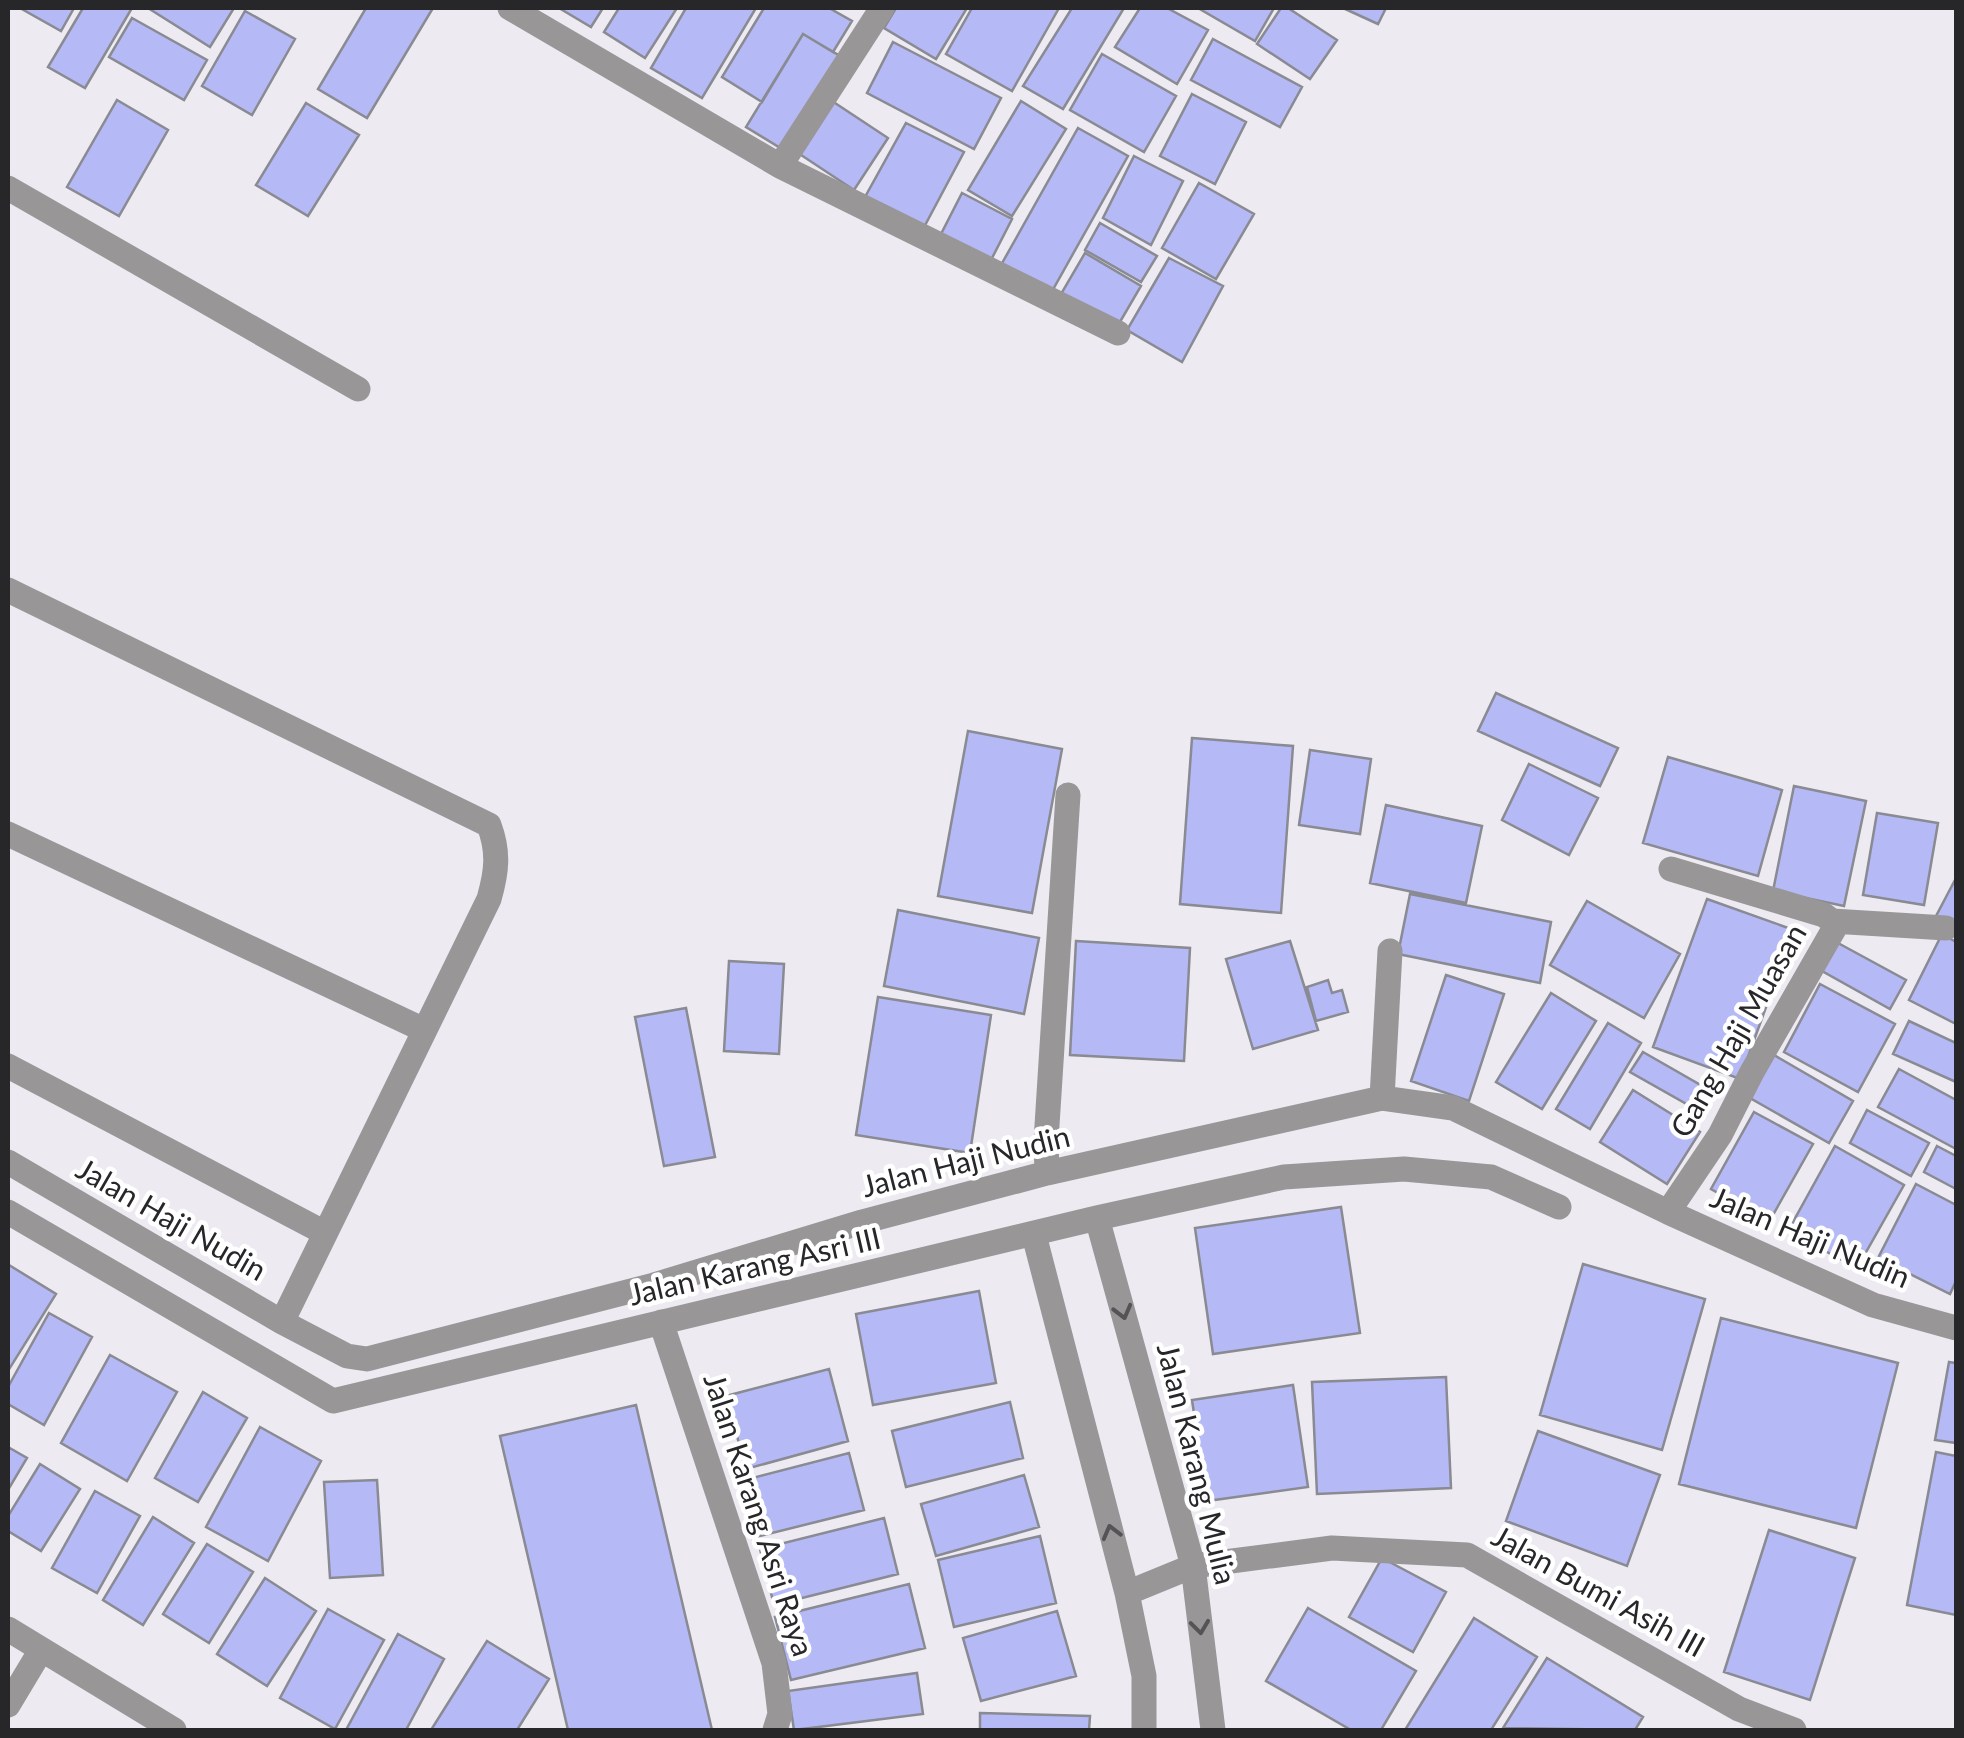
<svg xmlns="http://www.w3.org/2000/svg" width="1964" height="1738" viewBox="0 0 1964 1738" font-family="Lato,sans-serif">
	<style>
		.building { fill: #b5baf7; stroke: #898a92; stroke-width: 2.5 }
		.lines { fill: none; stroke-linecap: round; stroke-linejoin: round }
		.minor { stroke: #999698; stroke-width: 25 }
		.oneway { stroke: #555355 }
		.labels { text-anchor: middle; stroke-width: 9; stroke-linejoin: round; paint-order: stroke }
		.street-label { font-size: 30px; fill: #272629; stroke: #fff }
	</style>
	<rect width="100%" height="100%" fill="#edeaf2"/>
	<path class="building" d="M20,8H74L61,31Z
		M83,8H132L85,88L48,67Z
		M148,8H234L210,47Z
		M366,8H433L367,118L318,89Z
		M559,8H603L591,27Z
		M619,8H677L645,58L604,32Z
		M686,8H756L702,98L651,68Z
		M764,8H829L852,21L833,52L803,34L762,102L722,77Z
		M896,8H967L936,59L884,28Z
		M972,8H1059L1012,91L946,54Z
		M1072,8H1124L1063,109L1023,86Z
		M1140,8H1167L1208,30L1177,84L1115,47Z
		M1198,8H1274L1255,41Z
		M1281,8H1288L1337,40L1310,79L1257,44Z
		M1343,8H1386L1378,24Z
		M245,11L295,39L252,115L202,86Z
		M132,18L207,60L184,100L109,57Z
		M803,34L840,56L782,149L746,127Z
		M1213,39L1302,87L1280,127L1191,80Z
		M893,42L1001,98L974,149L867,93Z
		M1102,54L1176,96L1144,152L1070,110Z
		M1192,94L1246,122L1215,184L1160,156Z
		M117,100L168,130L119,216L67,187Z
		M832,101L888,138L854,190L798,153Z
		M1021,101L1066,129L1012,216L968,190Z
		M306,103L359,135L308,216L256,185Z
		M906,123L964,152L923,229L865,197Z
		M1078,128L1128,156L1051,293L1001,265Z
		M1134,156L1183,181L1151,245L1103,218Z
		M1199,183L1254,214L1216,279L1162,248Z
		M962,193L1012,219L990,262L940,236Z
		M1100,223L1157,256L1141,282L1085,250Z
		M1085,253L1141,286L1117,327L1061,294Z
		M1169,258L1223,286L1182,362L1127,330Z
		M1496,693L1618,748L1600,786L1478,731Z
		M968,731L1062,749L1032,913L938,896Z
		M1192,738L1293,746L1281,913L1180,904Z
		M1310,750L1371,759L1360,834L1299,825Z
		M1668,757L1782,790L1758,876L1643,843Z
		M1529,764L1598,798L1569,855L1502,820Z
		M1794,786L1866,801L1844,906L1773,891Z
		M1386,805L1482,826L1466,903L1370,883Z
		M1877,813L1938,823L1924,905L1863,895Z
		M1956,878V929L1935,918Z
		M1410,894L1551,922L1540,983L1398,954Z
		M1707,899L1794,930L1740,1079L1653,1047Z
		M1587,901L1680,954L1644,1018L1550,965Z
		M898,910L1039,938L1024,1014L884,986Z
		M1942,934L1956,942V1024L1909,1000Z
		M1076,941L1190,948L1184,1061L1070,1055Z
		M1290,941L1318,1030L1253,1049L1226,959Z
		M1838,943L1906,980L1890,1009L1822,971Z
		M729,961L784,964L779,1054L724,1051Z
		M1446,975L1504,994L1469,1101L1411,1081Z
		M1328,980L1332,993L1342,990L1348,1012L1316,1021L1307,987Z
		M1820,984L1895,1024L1858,1092L1784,1052Z
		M1551,993L1596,1021L1542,1109L1496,1082Z
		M878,997L991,1015L970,1153L856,1135Z
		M686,1008L715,1157L664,1166L635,1017Z
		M1909,1021L1956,1043V1082L1893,1054Z
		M1608,1023L1641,1043L1590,1129L1556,1109Z
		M1643,1052L1711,1091L1699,1111L1630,1072Z
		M1774,1055L1853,1101L1829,1143L1750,1098Z
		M1899,1069L1956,1100V1149L1878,1107Z
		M1633,1090L1700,1132L1667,1184L1600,1142Z
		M1867,1110L1929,1143L1911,1176L1850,1143Z
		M1754,1112L1813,1144L1769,1222L1711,1189Z
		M1835,1146L1904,1185L1857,1268L1788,1231Z
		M1937,1146L1956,1156V1189L1924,1172Z
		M1916,1184L1956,1205V1281L1950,1294L1878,1258Z
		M1341,1207L1360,1333L1213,1354L1195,1228Z
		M1583,1264L1705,1299L1662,1450L1540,1415Z
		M9,1265L56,1294L8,1371V1267Z
		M979,1291L996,1383L873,1405L856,1314Z
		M49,1313L92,1337L44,1425L8,1404V1387Z
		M1721,1318L1898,1363L1856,1528L1679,1484Z
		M110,1355L177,1392L127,1481L61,1443Z
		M1949,1362L1956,1363V1443L1935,1440Z
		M829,1369L848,1441L746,1469L726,1396Z
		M1446,1377L1451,1488L1317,1494L1312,1382Z
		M1293,1385L1308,1487L1207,1501L1192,1400Z
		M203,1392L247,1418L198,1502L155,1478Z
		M1010,1402L1023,1458L906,1487L892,1431Z
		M636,1405L712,1730H568L500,1436Z
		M260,1427L321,1461L268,1561L206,1527Z
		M1538,1431L1660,1475L1627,1566L1506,1521Z
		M8,1447L27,1458L8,1490Z
		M1936,1452L1956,1456V1615L1907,1605Z
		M849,1453L864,1510L752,1538L737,1482Z
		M40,1464L80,1489L41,1551L8,1531V1516Z
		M1024,1475L1039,1527L936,1556L921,1504Z
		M377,1480L383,1575L330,1578L324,1482Z
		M95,1491L140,1516L97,1593L52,1568Z
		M153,1517L194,1543L143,1625L103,1600Z
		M884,1518L898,1574L774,1605L760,1549Z
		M1769,1530L1855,1558L1810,1700L1724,1672Z
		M1040,1536L1056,1603L954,1627L938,1560Z
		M207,1544L253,1572L209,1643L163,1614Z
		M1382,1558L1446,1592L1413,1652L1349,1617Z
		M265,1578L316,1611L267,1686L217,1654Z
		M909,1584L925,1648L791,1680L775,1617Z
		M1308,1608L1416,1671L1381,1730H1351L1266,1681Z
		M328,1609L384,1640L335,1729L280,1698Z
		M1057,1611L1076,1676L981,1701L963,1638Z
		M1474,1618L1537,1657L1491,1730H1405Z
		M398,1634L444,1659L406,1730H346Z
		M487,1641L549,1679L517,1730H431Z
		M1547,1658L1643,1717L1635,1730L1503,1728Z
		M917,1673L923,1714L794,1730L788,1691Z
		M980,1713L1090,1716L1089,1730H980Z"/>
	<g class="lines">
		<path class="minor" d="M510,8L780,166L882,8
			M780,166L1118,333
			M8,188L358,389
			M8,590L489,825C499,852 497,871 489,899L282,1322
			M8,834L424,1030
			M1832,921L1946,928
			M8,1066L325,1233
			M1382,1098L1390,951
			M8,1162L282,1322L347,1356L367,1359L654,1285L862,1222L1047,1173L1382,1098L1453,1108L1668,1212L1873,1305L1956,1328
			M1047,1173L1046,1141L1068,795
			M8,1212L333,1401L1097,1218L1284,1177L1404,1169L1491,1177L1559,1207
			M1668,1212L1720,1135L1752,1072L1834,929L1832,921L1824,915L1671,869
			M1097,1218L1193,1566L1213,1730
			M1034,1235L1127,1593L1144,1676V1730
			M661,1322L774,1663L780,1714L775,1730
			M1127,1593L1193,1566L1332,1548L1467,1555L1739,1709L1794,1730
			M8,1629L174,1730
			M8,1705L41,1650"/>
	</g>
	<defs><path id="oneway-chevron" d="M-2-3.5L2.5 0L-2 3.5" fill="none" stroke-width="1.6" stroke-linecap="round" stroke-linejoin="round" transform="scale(2.5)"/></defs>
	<g class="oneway">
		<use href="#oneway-chevron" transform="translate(1123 1312) rotate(75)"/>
		<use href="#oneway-chevron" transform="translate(1111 1532) rotate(-105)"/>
		<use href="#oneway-chevron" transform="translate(1200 1627) rotate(83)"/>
	</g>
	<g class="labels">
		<g class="street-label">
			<text transform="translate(1739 1031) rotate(-60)" y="10">Gang Haji Muasan</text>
			<text transform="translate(966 1162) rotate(-14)" y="10">Jalan Haji Nudin</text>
			<text transform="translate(171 1220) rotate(30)" y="10">Jalan Haji Nudin</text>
			<text transform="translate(1810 1238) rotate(23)" y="10">Jalan Haji Nudin</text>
			<text transform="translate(755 1267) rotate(-13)" y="10">Jalan Karang Asri III</text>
			<text transform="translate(1196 1464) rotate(76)" y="10">Jalan Karang Mulia</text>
			<text transform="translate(758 1515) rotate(72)" y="10">Jalan Karang Asri Raya</text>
			<text transform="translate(1598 1592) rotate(29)" y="10">Jalan Bumi Asih III</text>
		</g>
	</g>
	<rect width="1964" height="1738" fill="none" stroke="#272629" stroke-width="20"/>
</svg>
